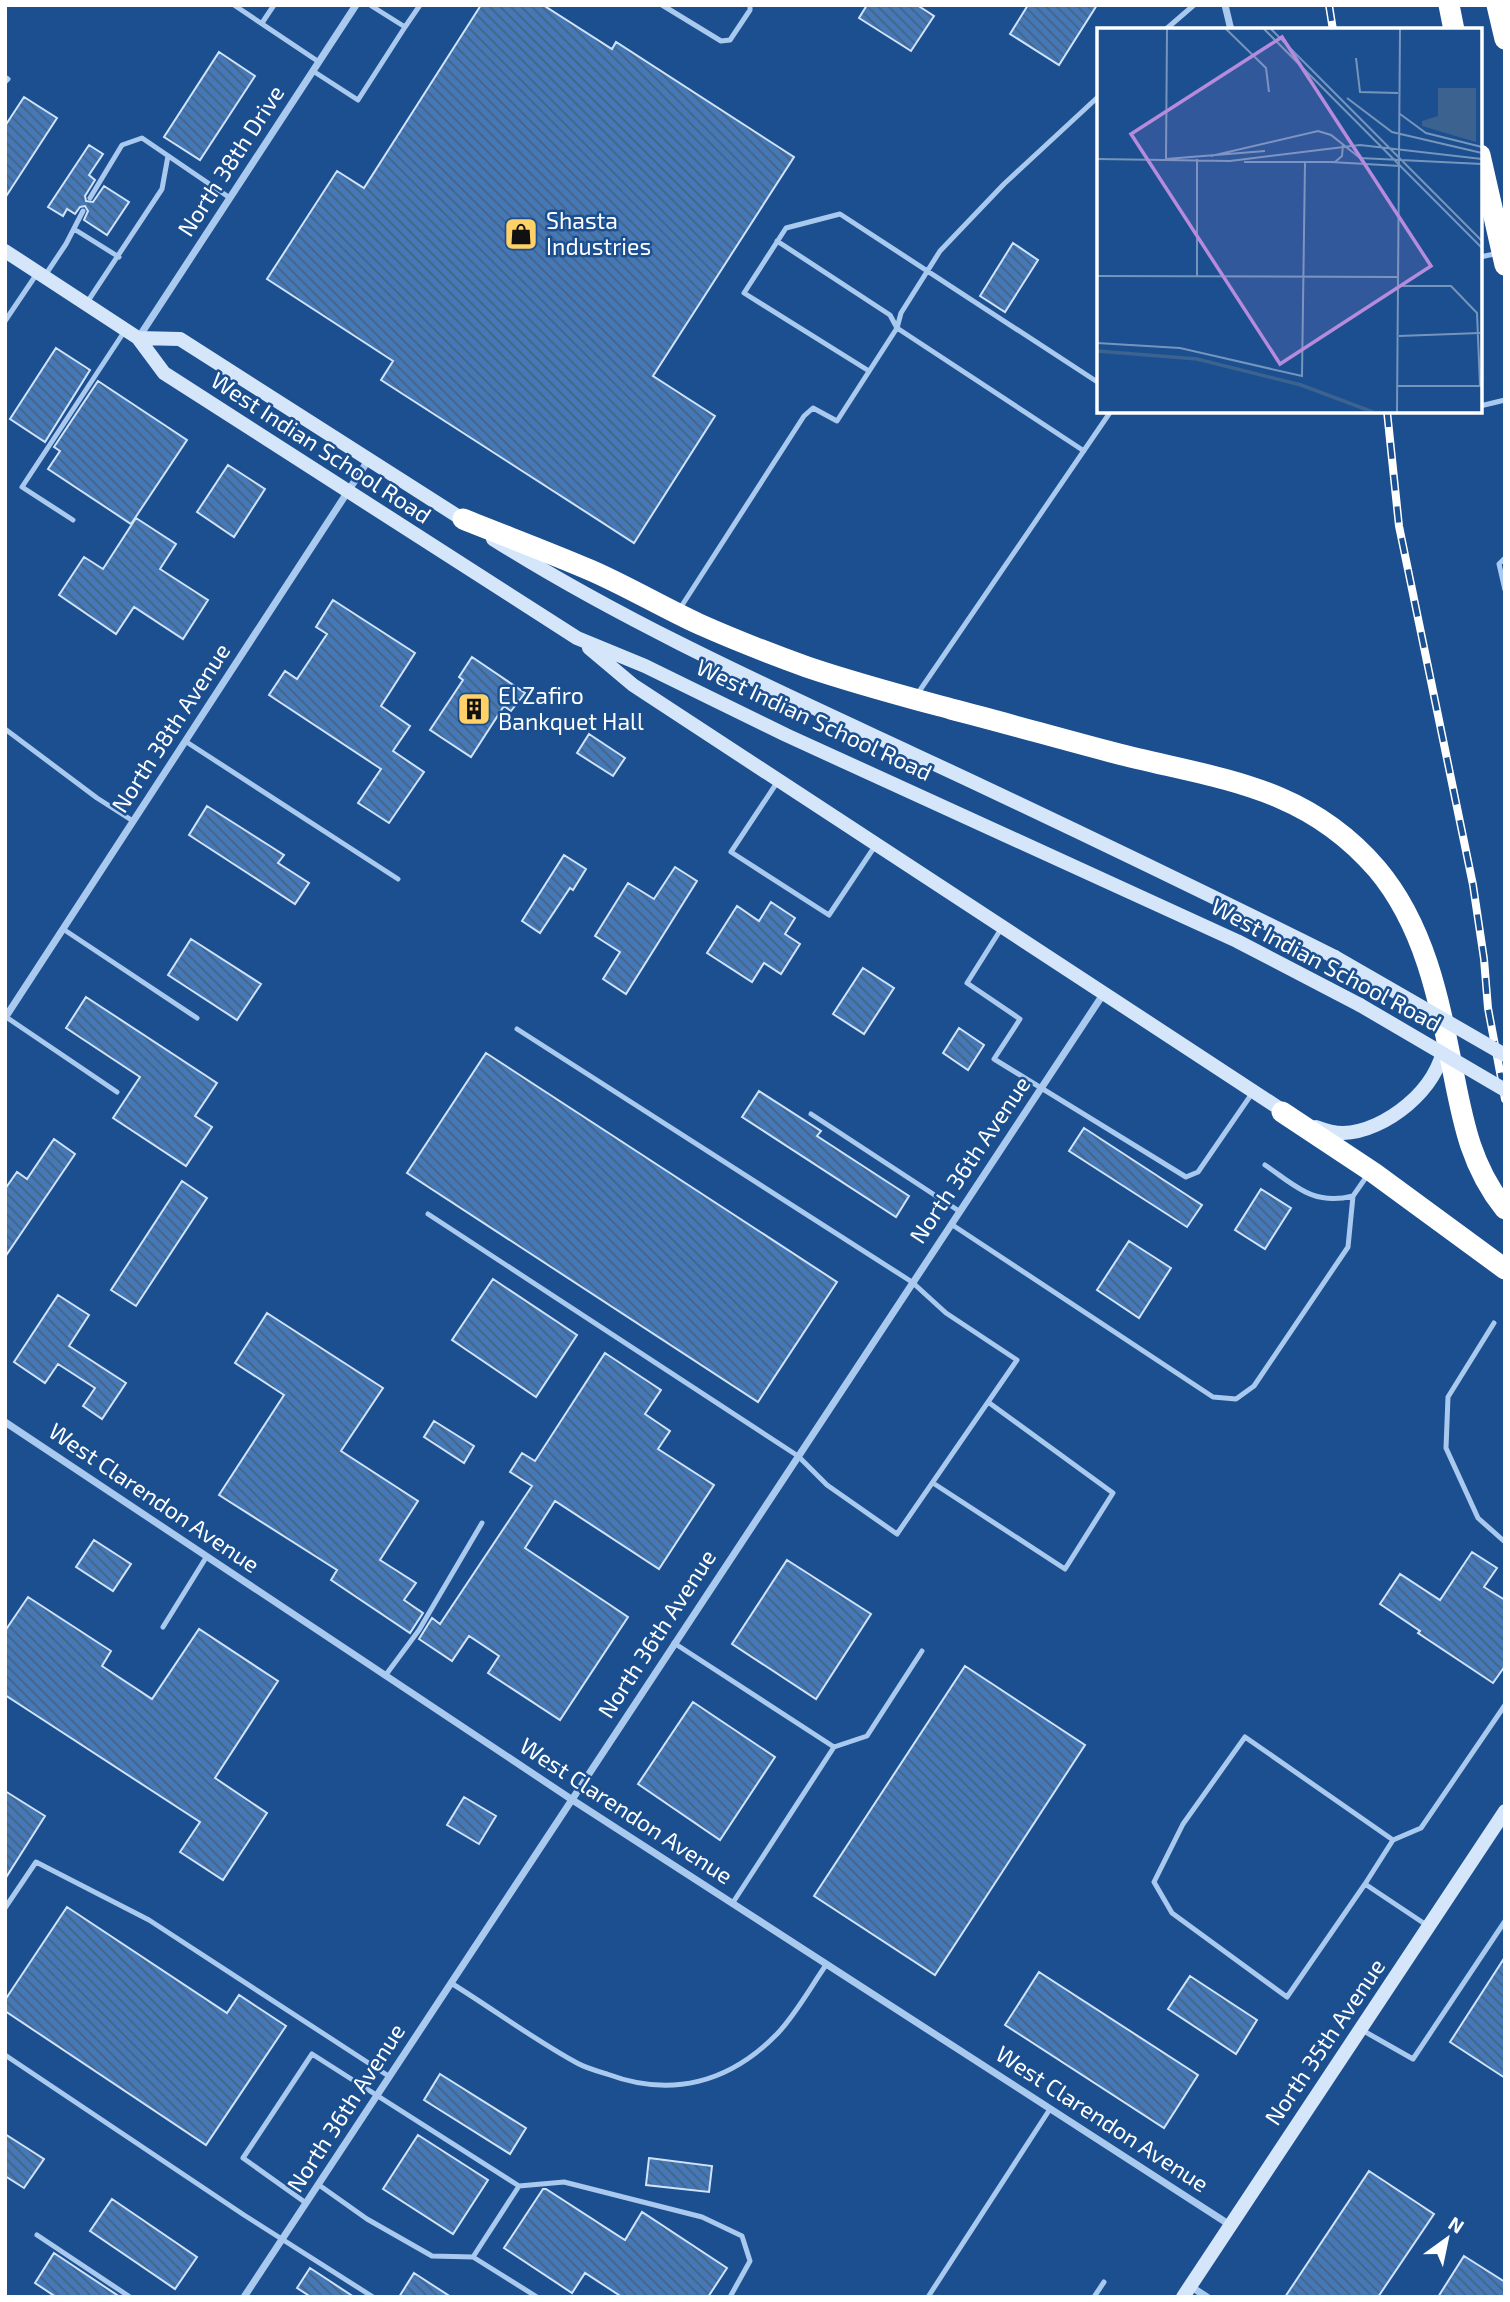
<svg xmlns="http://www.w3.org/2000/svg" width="1510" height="2302" viewBox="0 0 1510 2302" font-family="'Exo 2',sans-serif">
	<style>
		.building { fill: url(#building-back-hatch); stroke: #cfe3fa; stroke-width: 2 }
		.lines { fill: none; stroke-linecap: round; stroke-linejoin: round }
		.lane { stroke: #a9c9ee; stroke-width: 5 }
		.street { stroke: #a9c9ee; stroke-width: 7 }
		.secondary { stroke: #d6e6fa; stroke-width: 14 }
		.highway { stroke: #fff; stroke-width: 21 }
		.rail-casing { stroke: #fff; stroke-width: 8 }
		.rail { stroke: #1b4f8f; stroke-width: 5; stroke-dasharray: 16; stroke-linecap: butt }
		.secondary-bridge { stroke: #d6e6fa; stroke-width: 14 }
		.labels { text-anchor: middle; stroke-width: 5; stroke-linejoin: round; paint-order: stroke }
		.street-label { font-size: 23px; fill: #fff; stroke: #1b4f8f }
		.poi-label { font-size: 23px; fill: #fff; stroke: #1b4f8f; text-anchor: start }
		.inset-river { fill: none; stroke: #3c6290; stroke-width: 3.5 }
		.inset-road { fill: none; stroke: #7695bc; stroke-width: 2 }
		.view { fill: #b68bdc; fill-opacity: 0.15; stroke: #b68bdc; stroke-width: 3.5 }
		.inset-edge { fill: none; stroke: #fff; stroke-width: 3.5 }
	</style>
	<defs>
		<pattern id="building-back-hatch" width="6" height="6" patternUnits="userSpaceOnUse" patternTransform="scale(1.75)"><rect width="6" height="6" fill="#4478b7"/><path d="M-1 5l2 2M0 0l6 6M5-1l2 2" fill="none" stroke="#486282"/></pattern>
	</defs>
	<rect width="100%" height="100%" fill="#1b4f8f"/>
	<path class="building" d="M481,5H543L612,49L616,42L794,157L653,376L715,416L634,543L381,380L393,361L267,279L337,171L364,188Z
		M867,5H917L934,16L911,51L859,18Z
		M1028,5H1097L1059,65L1010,34Z
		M219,52L255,76L200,160L164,137Z
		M24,97L57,118L5,198V126Z
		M89,145L103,154L89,175L95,180L85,196L86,201L93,202L104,186L129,202L107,235L84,220L88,211L85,206L80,207L75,214L67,209L63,216L48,207Z
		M1013,243L1038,260L1005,312L980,296Z
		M56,348L90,370L45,442L10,419Z
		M98,381L187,440L131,524L48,469L60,451L54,447Z
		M228,465L265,489L234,537L197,512Z
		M136,518L176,544L160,569L208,600L183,639L134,607L116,634L59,595L84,557L103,569Z
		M333,600L415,653L381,706L410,726L393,751L424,772L389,823L358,803L381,769L269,695L285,671L297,679L327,634L316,627Z
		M472,657L525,693L511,711L504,706L471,757L430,730L463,680L459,677Z
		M589,734L625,758L613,776L577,753Z
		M207,806L284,855L278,863L309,883L295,904L189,835Z
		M564,855L586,869L573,890L570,888L540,933L522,921Z
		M675,867L697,881L626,994L603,979L620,952L595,936L628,883L654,899Z
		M771,902L795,918L785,934L800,944L781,974L764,963L752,982L707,953L737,906L759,921Z
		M191,939L261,984L237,1020L168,975Z
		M863,968L894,988L864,1034L833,1014Z
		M86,997L217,1083L195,1116L212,1127L186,1166L113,1118L140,1077L66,1028Z
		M959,1028L984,1045L968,1070L943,1053Z
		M486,1053L837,1282L758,1402L407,1173Z
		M759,1091L821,1131L817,1136L909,1196L896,1217L742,1117Z
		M1084,1128L1202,1205L1187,1227L1069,1151Z
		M54,1139L75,1154L5,1257V1189L17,1172L27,1179Z
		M182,1181L207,1198L136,1306L111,1290Z
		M1261,1189L1291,1208L1265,1249L1235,1230Z
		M1129,1241L1171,1268L1139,1318L1097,1290Z
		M493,1279L577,1335L536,1397L452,1340Z
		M58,1295L89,1315L69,1346L126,1383L102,1419L83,1406L95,1388L58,1364L45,1383L14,1362Z
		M267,1313L383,1388L341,1451L418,1501L380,1560L416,1583L404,1600L423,1613L410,1633L331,1580L337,1570L219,1495L284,1395L235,1363Z
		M605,1353L661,1390L645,1414L670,1431L658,1449L714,1485L659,1569L555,1501L525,1548L628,1617L560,1720L488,1673L499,1656L469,1636L452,1661L419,1639L432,1618L440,1624L532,1486L510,1472L522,1453L535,1461Z
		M434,1421L474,1446L464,1463L424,1437Z
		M94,1540L131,1564L113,1591L76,1567Z
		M1472,1552L1497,1568L1484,1587L1505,1600V1666L1493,1683L1418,1633L1420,1631L1380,1604L1400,1574L1440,1600Z
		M787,1560L871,1614L816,1699L732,1644Z
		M28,1597L111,1651L102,1666L152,1699L199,1629L278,1681L215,1778L267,1813L223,1880L180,1852L200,1822L5,1695V1631Z
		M965,1666L1085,1745L935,1975L814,1896Z
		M693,1702L775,1757L720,1840L638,1784Z
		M5,1791L45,1816L5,1879Z
		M464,1797L496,1816L479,1844L447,1825Z
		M67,1907L227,2013L239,1995L286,2026L206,2145L5,2011V2000Z
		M1505,1957V2078L1450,2042Z
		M1039,1972L1198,2075L1164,2128L1005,2025Z
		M1190,1976L1257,2020L1236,2054L1168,2009Z
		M440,2074L526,2128L510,2154L424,2100Z
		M5,2134L44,2159L24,2188L5,2176Z
		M418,2135L488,2180L453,2234L383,2189Z
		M649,2158L712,2166L709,2192L646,2185Z
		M1369,2171L1434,2214L1378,2297H1285Z
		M543,2189H546L625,2240L642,2212L727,2268L708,2297H622L585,2273L572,2293L504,2248Z
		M112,2199L197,2257L175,2289L90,2231Z
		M54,2253L120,2297H56L35,2283Z
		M1464,2256L1505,2282V2297H1438Z
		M310,2268L354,2297H311L297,2288Z
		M414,2273L451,2297H399Z"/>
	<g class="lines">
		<path class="lane" d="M234,5L319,62
			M370,5L405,27L420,5
			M662,5L721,41L730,40L750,10V5
			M262,23L274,5
			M1165,30L1194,5
			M313,71L358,100L405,27
			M5,77L8,79L5,82
			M90,198L122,145L142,138L230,198
			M74,229L119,257
			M777,241L890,315L897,328
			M1480,257L1499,253
			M46,274L66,244L83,211
			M86,304L162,189L168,156
			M5,321L36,275
			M897,328L901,313L940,251L1004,184L1099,96
			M869,371L744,293L786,228L840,214L1099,383
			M1480,406L1505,400
			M73,520L22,487L124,332
			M1505,558L1499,564L1505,590
			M679,610L804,416L813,408L837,421L897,328L1084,451
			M918,693L1111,411
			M5,729L97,798L133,821
			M185,741L398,879
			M778,781L731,852L829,915L875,846
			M63,929L197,1018
			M1001,929L967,983L1020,1019L994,1059L1186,1177L1198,1172L1253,1092
			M6,1017L117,1092
			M811,1114L959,1211
			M1265,1165C1296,1186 1313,1206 1353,1196L1369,1173
			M428,1214L798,1456L827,1485L897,1534L1017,1360L946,1313L912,1282L517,1029
			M951,1224L1213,1397L1236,1399L1254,1386L1348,1247L1353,1196
			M1494,1323L1448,1397L1446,1448L1478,1518L1505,1542
			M933,1483L1065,1569L1113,1493L988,1402
			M163,1627L207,1556
			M674,1643L834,1747L732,1904
			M385,1676L419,1630L482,1523
			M834,1747L867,1736L922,1651
			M1393,1840L1421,1828L1505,1705
			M1365,1884L1393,1840L1245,1737L1183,1824L1154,1882L1172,1913L1287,1997L1365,1884L1428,1926
			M5,1908L36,1862L149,1920L390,2077
			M451,1983C493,2009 533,2039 577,2063C586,2068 597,2071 607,2074C671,2098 729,2083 777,2034C796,2014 810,1988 826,1965
			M1362,2030L1413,2059L1505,1921
			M5,2055L244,2215L373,2297
			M519,2186L564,2182L702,2217L742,2236L750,2261L730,2297
			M306,2203L243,2158L312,2054L519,2186L473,2257L432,2256L367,2219L319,2185
			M37,2235L130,2297
			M473,2257L537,2297
			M928,2297L1050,2109
			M1094,2297L1104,2282"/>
		<path class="street" d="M1225,5L1231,30
			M139,337L356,5
			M5,1018L369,459
			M5,1422L571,1799L1230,2225
			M1190,2286L1207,2297
			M244,2297L1104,993"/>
		<path class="secondary" d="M5,251L138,338L164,373L577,638L645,666L786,735L1237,941L1360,1005
			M138,338L180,339L470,524
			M493,539C624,622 771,688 911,753C1053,819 1194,887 1335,957
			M589,648L633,685L1288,1114
			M1316,1127C1324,1130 1333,1133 1343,1133C1385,1132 1440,1088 1444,1044
			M1183,2297L1505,1811"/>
		<path class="highway" d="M1449,5L1454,30
			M1497,5L1505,39
			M1480,155L1505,265
			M463,519C505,536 548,552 590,570C627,586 662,607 699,624C735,640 771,654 807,667C854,683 903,696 951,709C1006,723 1061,739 1115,753C1216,779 1304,784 1377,869C1425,926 1439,1000 1453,1071C1463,1122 1471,1167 1505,1209
			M1282,1112L1374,1173L1505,1269"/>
		<defs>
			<path id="rail" d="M1329,5L1333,30
				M1387,411L1399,526L1473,885L1484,959L1488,1008L1505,1099"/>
		</defs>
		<use href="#rail" class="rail-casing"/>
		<use href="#rail" class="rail"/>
		<path class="secondary-bridge" d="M1335,957L1505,1055
			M1360,1005L1505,1090"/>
	</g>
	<defs>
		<symbol id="shop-square" viewBox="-11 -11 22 22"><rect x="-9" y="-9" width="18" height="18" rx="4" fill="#ffd166" stroke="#1b4f8f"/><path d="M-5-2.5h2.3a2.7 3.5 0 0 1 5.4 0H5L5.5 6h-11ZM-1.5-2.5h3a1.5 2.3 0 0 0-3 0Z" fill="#111"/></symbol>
		<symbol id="building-square" viewBox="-11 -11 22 22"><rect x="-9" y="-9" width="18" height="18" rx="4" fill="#ffd166" stroke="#1b4f8f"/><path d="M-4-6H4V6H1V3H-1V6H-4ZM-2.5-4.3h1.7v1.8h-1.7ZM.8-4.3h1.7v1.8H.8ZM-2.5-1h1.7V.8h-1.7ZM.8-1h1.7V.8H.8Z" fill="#111"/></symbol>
	</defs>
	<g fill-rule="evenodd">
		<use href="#shop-square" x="502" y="215" width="38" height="38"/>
		<use href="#building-square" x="455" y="690" width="38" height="38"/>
	</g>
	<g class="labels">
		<g class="street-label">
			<text transform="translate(231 161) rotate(-57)" y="8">North 38th Drive</text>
			<text transform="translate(321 448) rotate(33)" y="8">West Indian School Road</text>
			<text transform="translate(814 720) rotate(25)" y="8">West Indian School Road</text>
			<text transform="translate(171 728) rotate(-57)" y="8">North 38th Avenue</text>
			<text transform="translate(1326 965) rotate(28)" y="8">West Indian School Road</text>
			<text transform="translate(970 1160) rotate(-56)" y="8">North 36th Avenue</text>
			<text transform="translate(154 1498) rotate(34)" y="8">West Clarendon Avenue</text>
			<text transform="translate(657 1634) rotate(-57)" y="8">North 36th Avenue</text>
			<text transform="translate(626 1811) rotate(33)" y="8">West Clarendon Avenue</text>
			<text transform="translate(1325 2042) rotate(-56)" y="8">North 35th Avenue</text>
			<text transform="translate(346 2108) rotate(-57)" y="8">North 36th Avenue</text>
			<text transform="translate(1102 2119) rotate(33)" y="8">West Clarendon Avenue</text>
		</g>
		<g class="poi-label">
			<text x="546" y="229">Shasta<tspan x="546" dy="26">Industries</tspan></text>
			<text x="498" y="704">El Zafiro<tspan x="498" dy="26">Bankquet Hall</tspan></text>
		</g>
	</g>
	<g transform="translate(1097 28)">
		<rect width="385" height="385" fill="#1b4f8f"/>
		<path d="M341,60H379V114L325,98V93L341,88Z" fill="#3c6290"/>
		<path class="inset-river" d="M0,323L100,331L204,357L276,384"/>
		<path class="inset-road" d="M129,1L169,40L172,64M167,1L385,220M174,1L385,213M259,30L263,64L301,65M250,70L295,104L385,125M303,86L329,105L385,119M114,128L221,103L234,107L263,130L385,136M0,131L133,133L263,117L385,131M69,131L70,1M69,131L168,123M147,134H238L245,128L246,117M234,134L303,138M0,248L301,249M100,248V131M302,308L383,305M0,315L83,320L205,348L208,134M300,358H383L380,285L354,258H302M300,384L303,1"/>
		<path class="view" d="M185,9L334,238L183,336L34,106Z"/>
		<rect width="385" height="385" class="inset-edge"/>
	</g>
	<rect width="1510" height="2302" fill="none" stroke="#ffffff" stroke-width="14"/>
	<g transform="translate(1447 2239) rotate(33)" stroke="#1b4f8f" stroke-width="5" paint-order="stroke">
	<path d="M0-5L12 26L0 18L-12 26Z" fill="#ffffff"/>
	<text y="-10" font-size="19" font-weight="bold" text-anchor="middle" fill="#ffffff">N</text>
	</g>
</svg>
